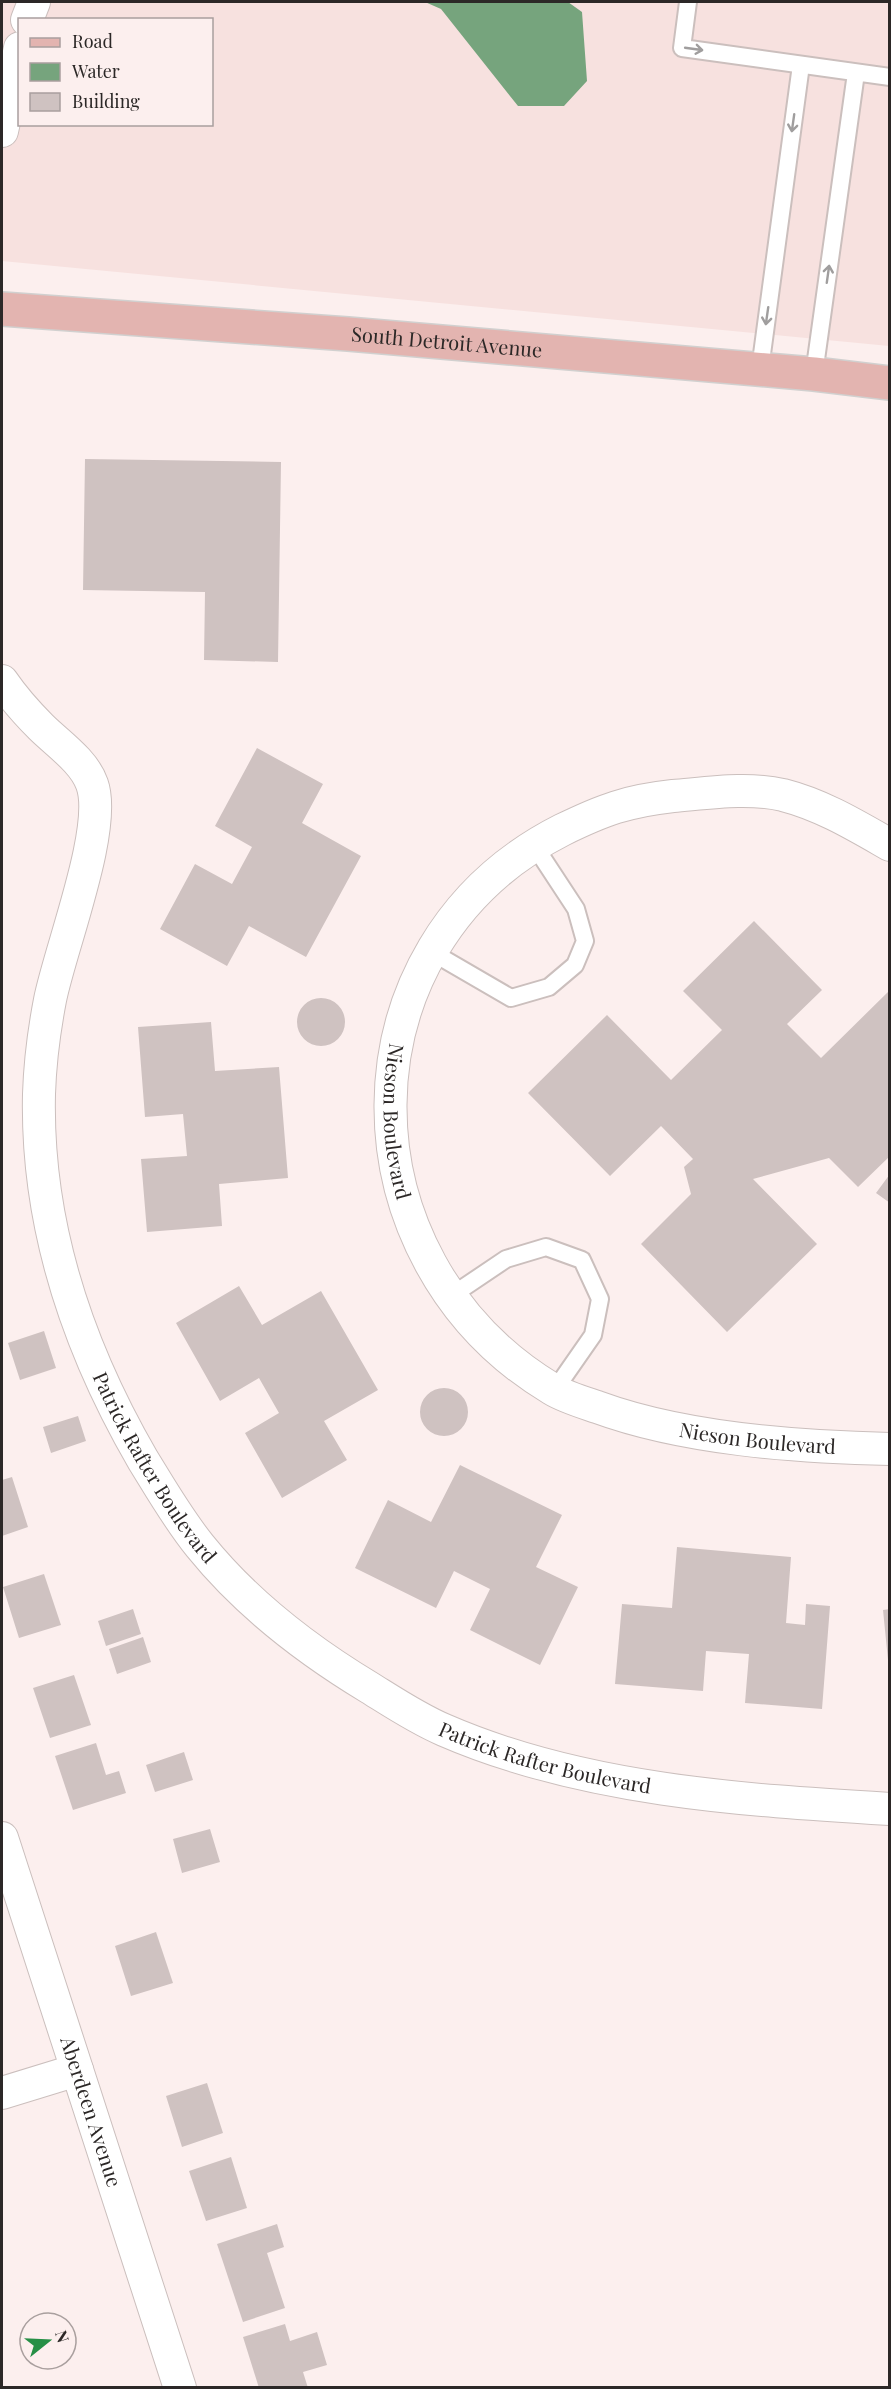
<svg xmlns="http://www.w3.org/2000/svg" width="891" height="2389" viewBox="0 0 891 2389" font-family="'Playfair Display',serif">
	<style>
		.built { fill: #f7e1df; fill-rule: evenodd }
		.water { fill: #76a47d }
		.building { fill: #cfc2c1 }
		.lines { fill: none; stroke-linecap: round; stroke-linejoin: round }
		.service-casing { stroke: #cbbfbd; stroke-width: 20 }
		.minor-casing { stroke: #cbbfbd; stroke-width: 34 }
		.primary-casing { stroke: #d1d0cf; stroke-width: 36 }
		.service { stroke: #fff; stroke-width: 16 }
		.minor { stroke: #fff; stroke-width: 32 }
		.primary { stroke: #e3b4b0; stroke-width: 33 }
		.oneway { stroke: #a09e9e }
		.labels { text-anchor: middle; stroke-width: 4.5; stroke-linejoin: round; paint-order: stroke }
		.street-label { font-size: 20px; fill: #2c2827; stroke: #fcefee }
	</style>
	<rect width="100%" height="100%" fill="#fcefee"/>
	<path class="built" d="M2,2H889V346L2,261ZM20,20H212V124H20Z"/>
	<path class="water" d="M425,2H568L582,12L587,81L564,106H518L441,9Z"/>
	<path class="building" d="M85,459L281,462L278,662L204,660L205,592L83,590Z
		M257,748L323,784L302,823L361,856L306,957L249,926L227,966L160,929L195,864L232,884L252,847L215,826Z
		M754,921L822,990L787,1024L821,1058L890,990V1156L858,1187L829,1158L753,1179L817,1244L727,1332L641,1244L691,1194L684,1167L693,1159L661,1126L610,1176L528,1093L607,1015L671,1080L722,1030L683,991Z
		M297 1022a24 24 0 1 1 48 0a24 24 0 1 1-48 0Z
		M211,1022L215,1071L279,1067L288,1178L219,1184L222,1226L147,1232L141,1159L187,1156L183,1114L145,1117L138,1027Z
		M890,1174V1203L876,1193Z
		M239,1286L262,1325L321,1291L378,1390L324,1421L347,1460L282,1498L245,1433L279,1413L259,1378L220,1401L176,1323Z
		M44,1331L56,1368L20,1380L8,1343Z
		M420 1412a24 24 0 1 1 48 0a24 24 0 1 1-48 0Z
		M78,1416L86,1441L51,1453L43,1427Z
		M460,1465L562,1515L536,1567L578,1587L540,1665L470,1630L490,1589L454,1571L436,1608L355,1568L388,1500L431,1522Z
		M12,1477L28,1527L2,1536V1480Z
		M677,1547L791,1557L786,1623L805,1625L806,1604L830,1606L822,1709L745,1703L749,1654L706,1651L703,1691L615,1684L622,1604L672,1608Z
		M44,1574L61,1625L19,1638L3,1587Z
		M133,1609L141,1634L106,1646L98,1621Z
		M890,1609V1660H888L883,1610Z
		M143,1637L151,1662L117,1674L109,1649Z
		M74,1675L91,1725L50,1738L33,1688Z
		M96,1743L106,1775L119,1771L126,1793L73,1810L55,1756Z
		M184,1752L193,1780L155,1792L146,1765Z
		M210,1829L220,1862L182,1873L173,1839Z
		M156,1932L173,1983L131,1996L115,1946Z
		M207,2083L223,2133L182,2147L166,2096Z
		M231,2157L247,2208L206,2221L189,2171Z
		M277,2224L284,2247L267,2253L285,2308L243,2322L217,2244Z
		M285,2324L290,2341L317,2332L327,2365L303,2372L308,2388H259L243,2337Z"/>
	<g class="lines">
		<defs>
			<path id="service" d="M688,2L682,48L890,77
				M760,369L801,65
				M814,374L856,73
				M430,951L511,998L549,987L575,965L585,941L576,909L534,845
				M451,1296L506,1259L546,1247L582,1260L600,1299L593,1335L554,1391"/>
			<g id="minor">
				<path d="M27,20L34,2"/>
				<path d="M2,131L20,48"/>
				<path id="s1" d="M2,681C13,697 27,713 41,727C57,743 84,761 92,784C108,828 60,949 50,1000C44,1031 40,1063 39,1094C36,1225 78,1348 143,1460C161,1489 178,1519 200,1546C246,1603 307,1650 370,1688C394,1703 418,1719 444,1730C582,1790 741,1800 890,1809"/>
				<path id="s2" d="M890,845C855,825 822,805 783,795C748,787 709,793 673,796C627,801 603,810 562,830C333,946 337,1260 552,1389C565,1397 582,1402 597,1407C684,1439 796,1447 890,1449"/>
				<path id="s3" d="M2,1838L180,2388"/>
				<path d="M2,2093L77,2070"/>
			</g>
			<g id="primary">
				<path id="s4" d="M2,309L348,334L814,374L890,383"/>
			</g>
		</defs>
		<use href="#service" class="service-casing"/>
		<use href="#minor" class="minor-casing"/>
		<use href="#primary" class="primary-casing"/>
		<use href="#service" class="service"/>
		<use href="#minor" class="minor"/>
		<use href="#primary" class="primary"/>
	</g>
	<defs><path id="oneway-shaft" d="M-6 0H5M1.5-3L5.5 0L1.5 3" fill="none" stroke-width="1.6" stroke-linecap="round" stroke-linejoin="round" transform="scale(1.5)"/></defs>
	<g class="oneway">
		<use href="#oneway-shaft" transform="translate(694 49) rotate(8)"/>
		<use href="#oneway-shaft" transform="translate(793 123) rotate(98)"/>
		<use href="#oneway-shaft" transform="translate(828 274) rotate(-82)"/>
		<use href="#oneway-shaft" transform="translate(767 316) rotate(98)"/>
	</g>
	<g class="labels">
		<g class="street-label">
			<text dy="7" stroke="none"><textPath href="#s4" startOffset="446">South Detroit Avenue</textPath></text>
			<text dy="7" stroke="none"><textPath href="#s2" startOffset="704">Nieson Boulevard</textPath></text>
			<text dy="7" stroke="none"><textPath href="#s2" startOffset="1242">Nieson Boulevard</textPath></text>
			<text dy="7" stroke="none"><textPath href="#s1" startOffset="852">Patrick Rafter Boulevard</textPath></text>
			<text dy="7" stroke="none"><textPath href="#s1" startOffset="1356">Patrick Rafter Boulevard</textPath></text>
			<text dy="7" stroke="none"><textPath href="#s3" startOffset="288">Aberdeen Avenue</textPath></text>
		</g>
	</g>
	<rect width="891" height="2389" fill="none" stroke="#2c2827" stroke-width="6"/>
	<rect x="18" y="18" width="195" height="108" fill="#fcefee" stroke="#a99f9e" stroke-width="1.5"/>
	<rect x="30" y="38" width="30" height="9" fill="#e3b4b0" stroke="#a99f9e" stroke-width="1.5"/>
	<text x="72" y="48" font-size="18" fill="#2c2827">Road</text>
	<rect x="30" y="63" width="30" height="18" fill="#76a47d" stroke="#a99f9e" stroke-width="1.5"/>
	<text x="72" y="78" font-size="18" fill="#2c2827">Water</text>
	<rect x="30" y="93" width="30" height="18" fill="#cfc2c1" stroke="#a99f9e" stroke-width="1.5"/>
	<text x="72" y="108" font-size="18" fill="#2c2827">Building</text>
	<g transform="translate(48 2341) rotate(72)"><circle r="28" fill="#fcefee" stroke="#a99f9e" stroke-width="1.5"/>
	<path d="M0-4.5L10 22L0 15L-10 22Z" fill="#268f46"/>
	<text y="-9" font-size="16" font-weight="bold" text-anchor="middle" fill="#2c2827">N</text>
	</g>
</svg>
